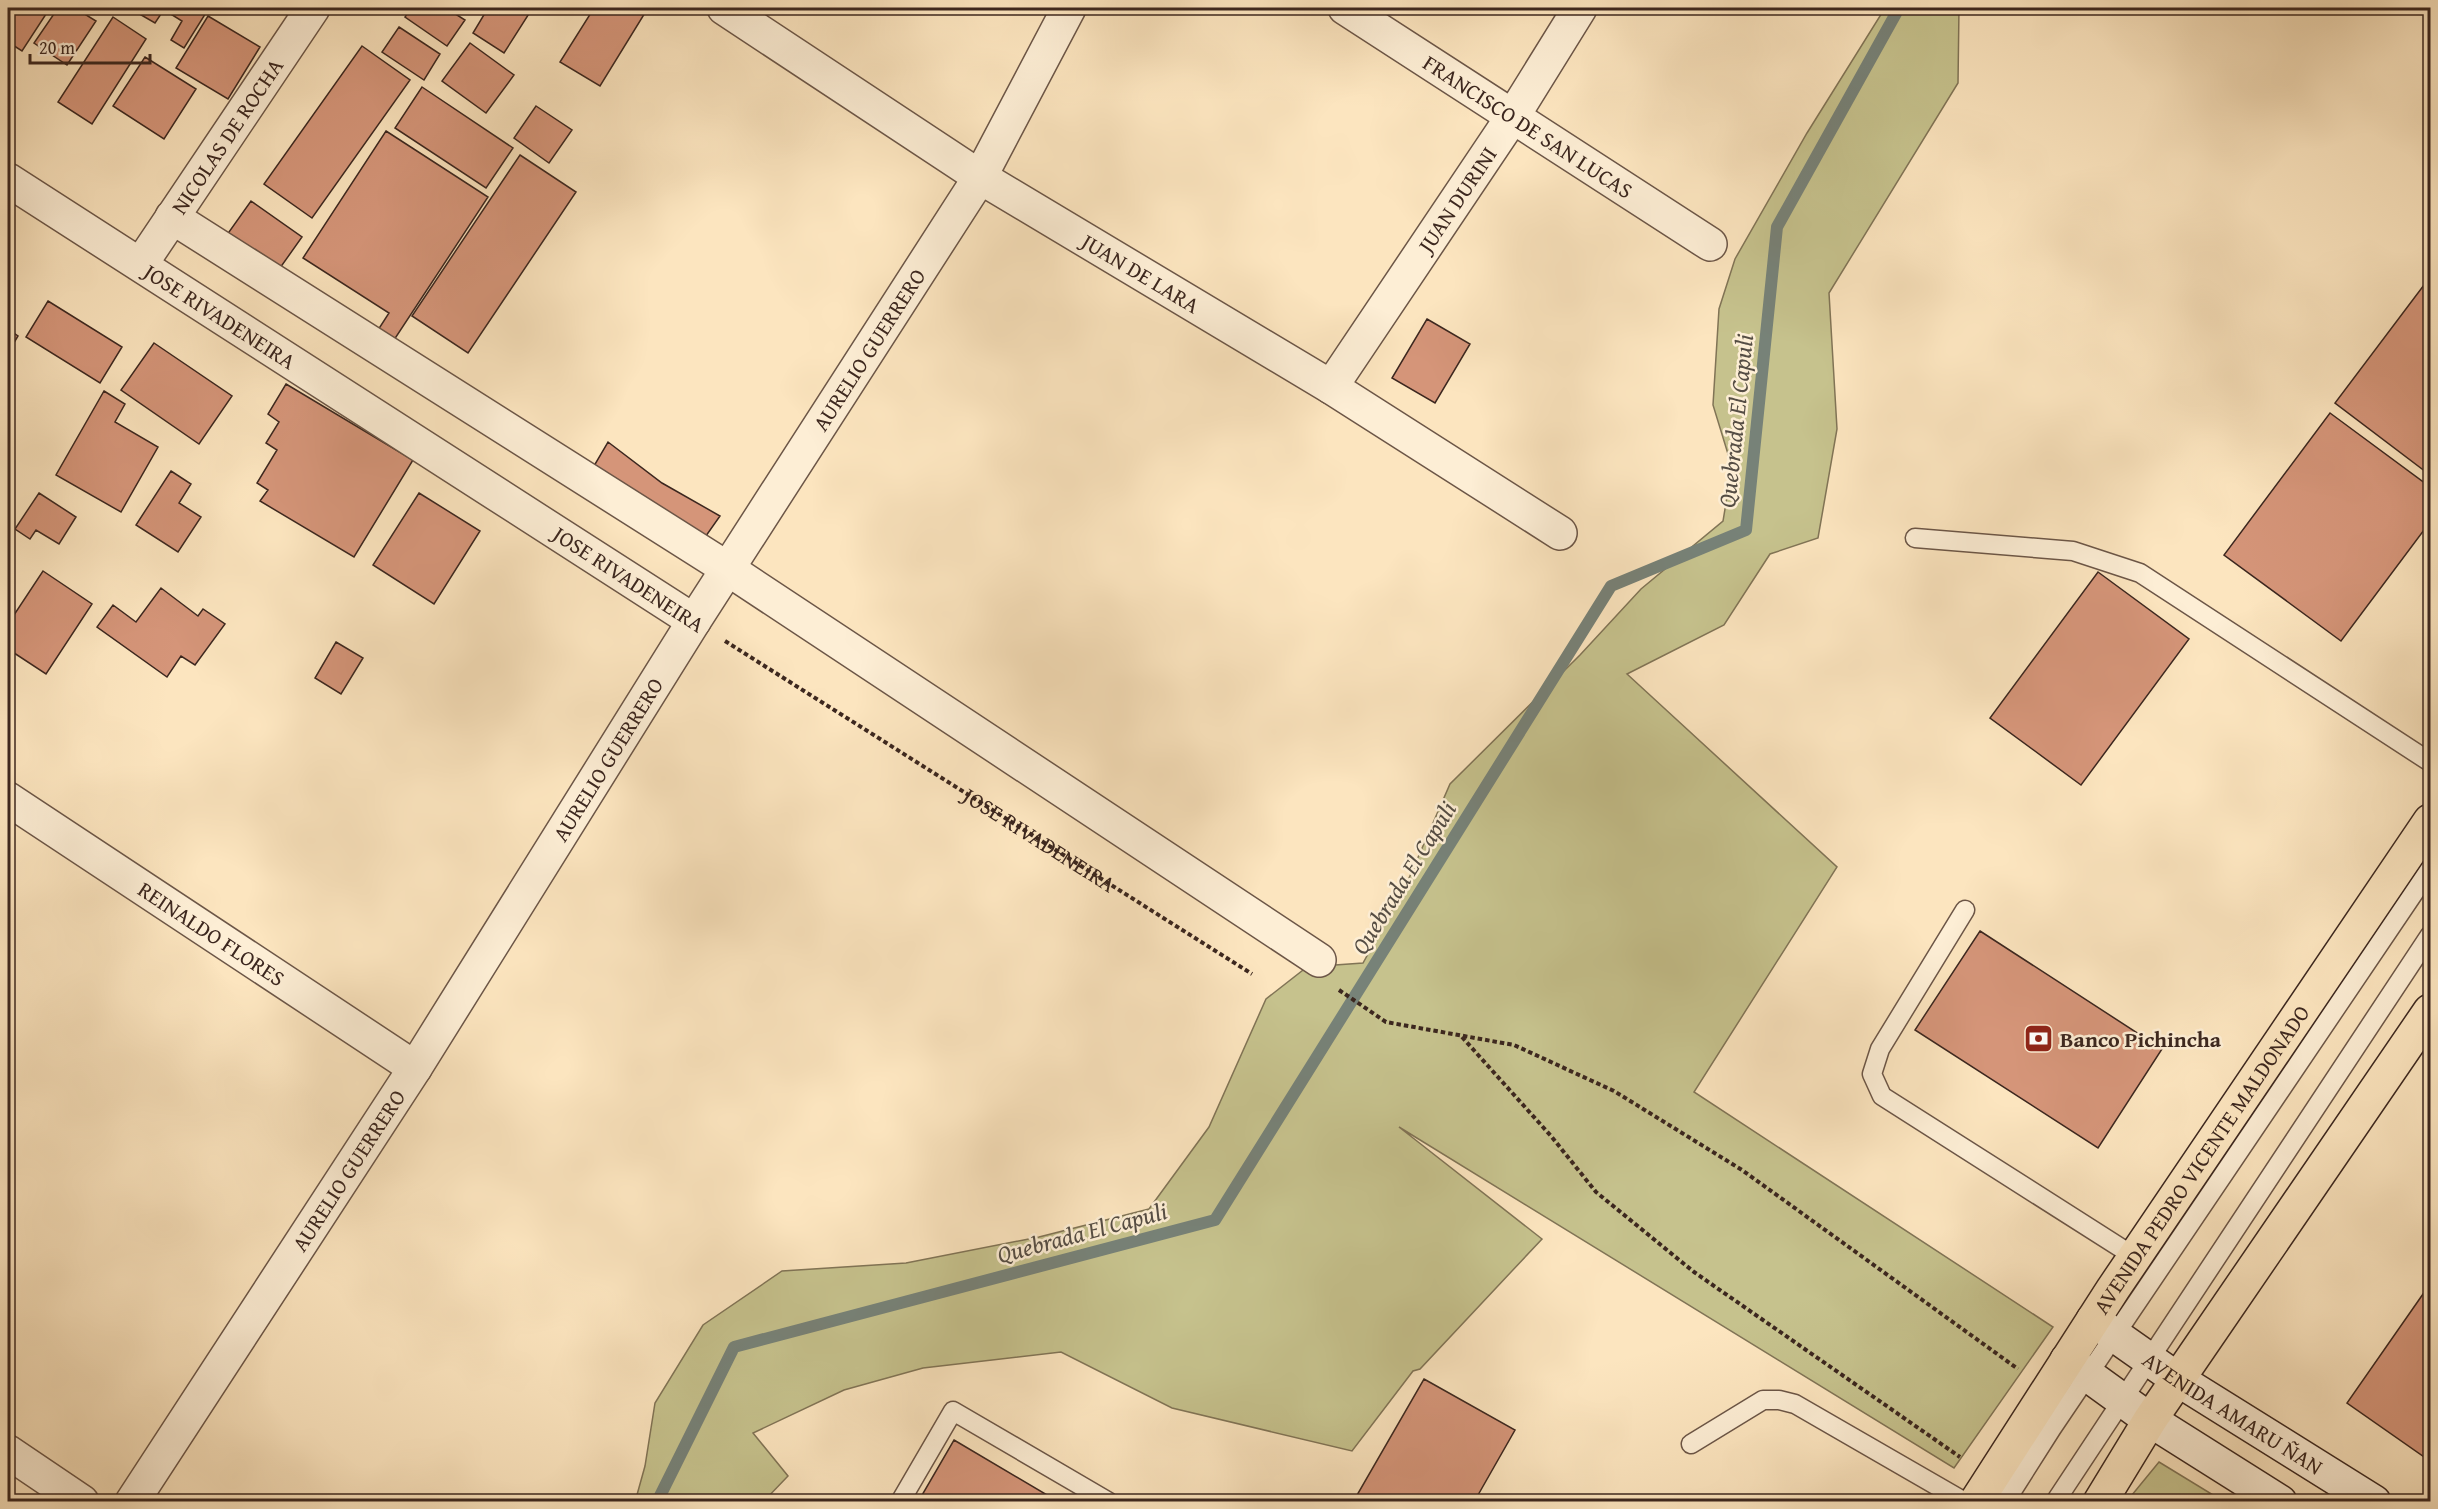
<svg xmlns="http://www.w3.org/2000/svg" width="2438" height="1509" viewBox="0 0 2438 1509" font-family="'Gentium Book Plus',serif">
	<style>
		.green { fill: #c6c28d; stroke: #817456; stroke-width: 1.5 }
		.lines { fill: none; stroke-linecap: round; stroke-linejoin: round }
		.stream { stroke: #778278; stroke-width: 12 }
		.building { fill: #d59579; stroke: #3c271f; stroke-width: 1.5 }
		.lane-casing { stroke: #6c5647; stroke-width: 21 }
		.street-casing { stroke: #6c5647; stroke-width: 36 }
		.secondary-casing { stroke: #3c271f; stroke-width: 36 }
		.primary-casing { stroke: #3c271f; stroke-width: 36 }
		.path { stroke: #3c271f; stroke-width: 4; stroke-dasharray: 4.5 3; stroke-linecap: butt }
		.lane { stroke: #fdeed5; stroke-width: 18 }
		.street { stroke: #fdeed5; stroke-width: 33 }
		.secondary { stroke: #fdeed5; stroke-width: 33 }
		.primary { stroke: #fce5bf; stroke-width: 33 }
		.labels { text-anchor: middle; stroke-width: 5; stroke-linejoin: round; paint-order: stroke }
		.street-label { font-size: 22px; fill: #3c271f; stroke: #fdeed5 }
		.poi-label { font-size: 22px; font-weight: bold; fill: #3c271f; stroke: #fdeed5; text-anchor: start }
		.water-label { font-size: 24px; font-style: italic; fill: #554d44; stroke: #fdeed5 }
	</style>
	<rect width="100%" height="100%" fill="#fce5bf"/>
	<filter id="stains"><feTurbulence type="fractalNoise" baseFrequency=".00333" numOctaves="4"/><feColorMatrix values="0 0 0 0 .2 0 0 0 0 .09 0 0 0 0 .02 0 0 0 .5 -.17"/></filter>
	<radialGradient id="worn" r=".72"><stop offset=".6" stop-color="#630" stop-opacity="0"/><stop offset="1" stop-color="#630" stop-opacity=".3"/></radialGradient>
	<path class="green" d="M1885,8H1959L1958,83L1829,293L1837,429L1818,538L1770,554L1724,625L1627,674L1837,867L1694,1092L2053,1327L1954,1468L1399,1127L1542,1239L1420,1369L1413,1371L1352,1451L1172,1408L1061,1352L923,1368L844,1390L753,1433L788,1476L764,1501L635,1502L645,1466L655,1403L703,1325L782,1271L906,1263L1039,1237L1149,1209L1209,1127L1266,999L1307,967L1363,963L1406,885L1450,784L1580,655L1641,589L1723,521L1732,467L1713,405L1719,309L1735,259L1807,133Z
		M2159,1462L2223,1501H2127Z"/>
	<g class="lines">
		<path class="stream" d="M657,1502L734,1347L1215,1220L1611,586L1746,530L1777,227L1899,8"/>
	</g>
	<path class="building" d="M8,8H50L22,51L8,42Z
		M58,8H75L96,21L67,65L34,43Z
		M129,8H165L155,23Z
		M172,8H209L184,48L171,40L182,21L169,13Z
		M411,8H446L465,20L447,46L405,17Z
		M488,8L532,9L504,53L473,33Z
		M594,8H648L600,86L560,62Z
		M208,16L260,47L228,99L176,68Z
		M113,17L146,39L92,124L58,102Z
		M399,27L440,54L424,80L382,52Z
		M470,43L514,75L486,113L442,81Z
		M362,46L410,80L312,218L264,184Z
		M145,57L196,89L164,139L113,106Z
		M422,87L513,148L486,188L395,128Z
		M536,106L572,130L549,163L514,138Z
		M386,131L488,197L394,340L378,330L389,313L303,258Z
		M520,155L576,192L468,353L412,316Z
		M251,201L302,237L275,275L224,239Z
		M2430,277V475L2335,403Z
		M48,301L122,347L100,383L26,337Z
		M1427,319L1470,344L1435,403L1392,378Z
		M8,329L18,336L8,353Z
		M154,343L232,396L199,444L121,390Z
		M286,384L413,460L354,557L260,501L268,490L257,483L277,450L266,443L279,422L268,414Z
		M104,391L125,404L115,422L158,447L121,512L56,475Z
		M2330,413L2430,487V522L2341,641L2224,555Z
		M608,442L662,483L720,516L701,543L591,471Z
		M171,471L191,484L179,503L201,517L178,552L136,525Z
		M39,493L76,517L59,544L36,530L30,539L15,529Z
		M419,493L480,531L434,604L373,565Z
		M43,571L92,604L46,674L8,649V624Z
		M2098,572L2189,639L2081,785L1990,718Z
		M161,588L198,616L203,609L225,624L195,665L181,656L167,677L97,627L113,605L136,622Z
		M336,642L363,658L341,694L315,678Z
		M1980,931L2162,1049L2098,1148L1915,1030Z
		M2430,1284V1461L2347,1403Z
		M1424,1379L1515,1430L1474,1502H1353Z
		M954,1440L1059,1502H918Z"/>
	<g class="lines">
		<defs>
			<path id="lane" d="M1915,538L2073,551L2140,573L2430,762
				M1965,910L1880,1049L1872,1074L1882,1096L2135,1257
				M1691,1444L1763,1400H1779L1795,1404L1965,1502
				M900,1502L953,1411L1109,1502
				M2005,1502L2052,1428L2430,869
				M2055,1502L2430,935"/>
			<g id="street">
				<path id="s2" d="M724,8L980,177L1331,387L1560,533"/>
				<path id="s3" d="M1345,8L1710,244"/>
				<path id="s4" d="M8,180L694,621"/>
				<path d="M172,217L728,569L1319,960"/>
				<path id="s5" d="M141,264L313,8"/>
				<path id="s6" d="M1331,387L1513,116L1580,8"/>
				<path id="s7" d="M8,799L415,1068"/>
				<path d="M8,1452L82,1502"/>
				<path id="s8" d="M132,1502L415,1068L694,621L980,177L1069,8"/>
			</g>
			<g id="secondary">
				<path id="s9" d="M2093,1320L2177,1379L2374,1502"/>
				<path d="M2067,1360L2150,1420L2280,1502"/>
			</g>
			<g id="primary">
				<path id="s10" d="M1976,1502L2113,1289L2430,821"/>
				<path d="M2100,1502L2150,1420L2430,1011"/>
			</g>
		</defs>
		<use href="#lane" class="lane-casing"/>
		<use href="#street" class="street-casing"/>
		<use href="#secondary" class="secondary-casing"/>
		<use href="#primary" class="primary-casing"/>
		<g class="path">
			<path id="s1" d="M725,641L1252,974"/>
			<path d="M1339,990L1386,1022L1514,1045L1614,1091L1742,1170L2018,1369"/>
			<path d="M1462,1037L1551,1136L1596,1192L1694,1272L1960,1457"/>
		</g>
		<use href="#lane" class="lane"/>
		<use href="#street" class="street"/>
		<use href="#secondary" class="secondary"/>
		<use href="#primary" class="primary"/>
	</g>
	<defs>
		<symbol id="bank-square" viewBox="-11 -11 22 22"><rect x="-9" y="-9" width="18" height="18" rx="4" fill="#8f2418" stroke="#fdeed5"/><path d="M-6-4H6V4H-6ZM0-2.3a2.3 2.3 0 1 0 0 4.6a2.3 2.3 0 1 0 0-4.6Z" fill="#fff"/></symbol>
	</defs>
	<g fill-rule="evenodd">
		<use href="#bank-square" x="2022" y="1022" width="33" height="33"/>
	</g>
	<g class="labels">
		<g class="street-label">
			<text dy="8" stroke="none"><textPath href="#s3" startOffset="218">FRANCISCO DE SAN LUCAS</textPath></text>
			<text dy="8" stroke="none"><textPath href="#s5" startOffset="154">NICOLAS DE ROCHA</textPath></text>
			<text dy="8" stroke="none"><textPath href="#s6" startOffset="226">JUAN DURINI</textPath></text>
			<text dy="8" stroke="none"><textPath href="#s2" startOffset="494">JUAN DE LARA</textPath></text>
			<text dy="8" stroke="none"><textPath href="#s4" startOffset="252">JOSE RIVADENEIRA</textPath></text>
			<text dy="8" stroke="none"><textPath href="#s8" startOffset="1368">AURELIO GUERRERO</textPath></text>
			<text transform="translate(629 579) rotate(33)" y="8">JOSE RIVADENEIRA</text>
			<text dy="8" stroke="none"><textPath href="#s8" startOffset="882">AURELIO GUERRERO</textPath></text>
			<text dy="8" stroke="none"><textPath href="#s1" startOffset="372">JOSE RIVADENEIRA</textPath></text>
			<text dy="8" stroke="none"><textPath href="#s7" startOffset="244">REINALDO FLORES</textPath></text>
			<text dy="8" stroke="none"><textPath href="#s10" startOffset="410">AVENIDA PEDRO VICENTE MALDONADO</textPath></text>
			<text dy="8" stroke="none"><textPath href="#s8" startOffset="396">AURELIO GUERRERO</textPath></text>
			<text dy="8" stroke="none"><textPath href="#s9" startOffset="168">AVENIDA AMARU ÑAN</textPath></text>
		</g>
		<g class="poi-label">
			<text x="2060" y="1047">Banco Pichincha</text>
		</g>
		<g class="water-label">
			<text transform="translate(1736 421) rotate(-84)" y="8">Quebrada El Capuli</text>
			<text transform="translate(1404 878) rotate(-58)" y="8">Quebrada El Capuli</text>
			<text transform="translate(1082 1233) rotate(-15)" y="8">Quebrada El Capuli</text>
		</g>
	</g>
	<rect width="2438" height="1509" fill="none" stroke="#fce5bf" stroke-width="30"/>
	<rect x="9" y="9" width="2420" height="1491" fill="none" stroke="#3c271f" stroke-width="3"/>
	<rect x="15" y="15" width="2408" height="1479" fill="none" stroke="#3c271f" stroke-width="1.5"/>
	<path d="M30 54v9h120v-9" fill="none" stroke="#3c271f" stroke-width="3"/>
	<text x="39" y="54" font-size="18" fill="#3c271f" stroke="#fdeed5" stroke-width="4.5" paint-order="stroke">20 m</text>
	<rect width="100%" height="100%" filter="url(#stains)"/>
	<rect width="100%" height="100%" fill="url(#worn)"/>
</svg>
